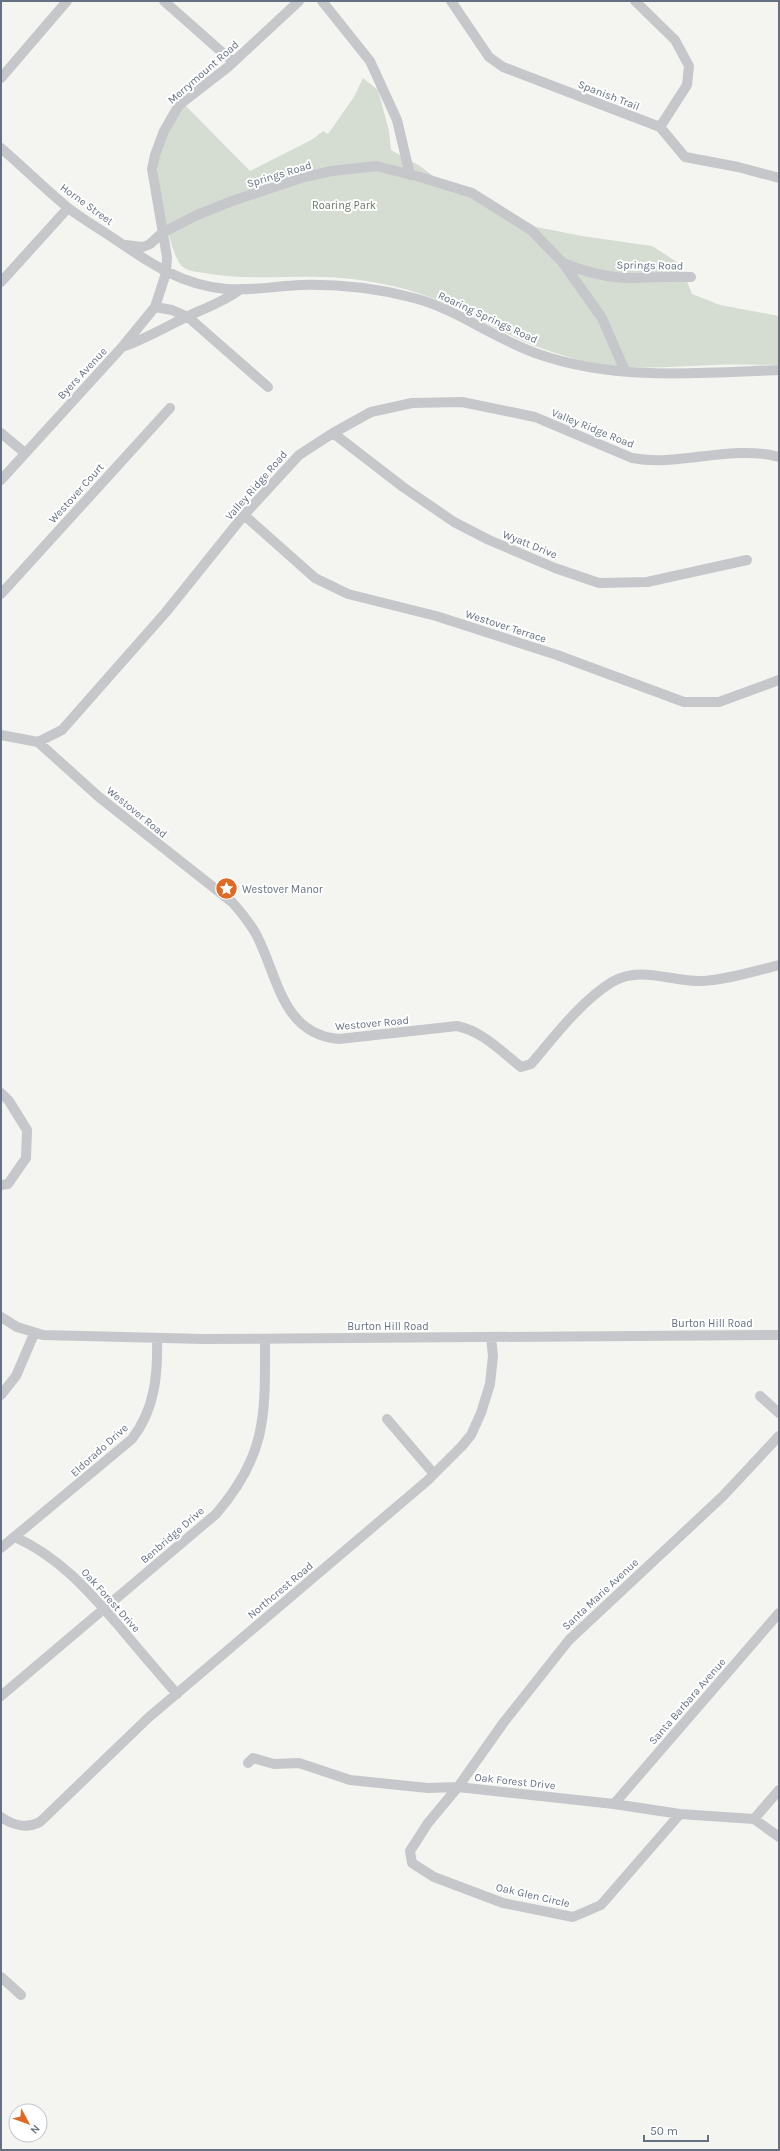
<svg xmlns="http://www.w3.org/2000/svg" width="780" height="2151" viewBox="0 0 780 2151" font-family="Karla,sans-serif">
	<style>
		.green { fill: #d5dcd2 }
		.lines { fill: none; stroke-linecap: round; stroke-linejoin: round }
		.minor { stroke: #c5c7cb; stroke-width: 10 }
		.labels { text-anchor: middle; stroke-width: 4; stroke-linejoin: round; paint-order: stroke }
		.street-label { font-size: 11px; fill: #647182; stroke: #fff }
		.park-label { font-size: 11px; fill: #647963; stroke: #fff }
		.poi-label { font-size: 11px; fill: #647182; stroke: #fff; text-anchor: start }
	</style>
	<rect width="100%" height="100%" fill="#f4f5f1"/>
	<path class="green" d="M363,78L378,90L389,131L391,150L420,166L441,182L522,222L536,227L582,236L652,246L680,264L692,294L720,305L779,316V365C757,365 734,364 712,365C670,367 619,371 578,360C561,355 542,349 525,342C491,327 457,306 421,294C401,287 380,283 360,280C310,272 259,282 210,274C201,272 190,272 183,267C169,258 156,175 157,157C159,138 175,120 184,104L250,171L313,139L323,131L328,134L354,97Z"/>
	<g class="lines">
		<path class="minor" d="M164,1L233,62
			M322,1L370,61L397,120L410,175
			M451,1L489,57L503,67L660,127L685,157L738,167L779,178
			M635,1L675,40L689,66L687,85L660,127
			M1,78L67,1
			M1,148C23,167 44,188 67,207C82,219 100,229 116,240C151,264 182,285 226,289C251,291 276,286 301,285C338,284 374,288 410,297C457,308 495,340 541,355C617,381 700,373 779,370
			M125,245L143,247L150,244L162,233L197,215L232,201L304,177L332,171L376,166L420,177L472,193L531,230L563,263L602,318L625,371
			M563,263C585,272 608,278 632,278C652,278 672,276 691,277
			M1,282L68,208
			M155,307L172,310L188,317L268,387
			M125,346C147,338 166,327 186,317C207,307 222,303 241,289
			M1,433L25,453
			M333,433L403,487L454,522L489,540L555,568L599,583L647,582L747,560
			M1,480L123,346L155,307L166,273L167,257L152,169L155,155L164,131L179,105L228,67L299,1
			M244,515L315,578L348,594L436,616L557,655L684,702H719L779,680
			M1,594L170,408
			M1,735L38,742L99,797L232,902C241,912 249,922 256,934C278,975 281,1034 339,1039L457,1026C482,1031 501,1051 521,1067L531,1064C555,1036 580,1002 612,982C640,965 672,982 702,981C727,980 754,971 779,965
			M38,742L62,730L166,612L244,515L299,455L333,433L371,412L412,403L462,402L535,417L632,458C680,467 731,444 779,457
			M1,1093L9,1101L27,1130L26,1158L8,1184L1,1185
			M1,1317L17,1327L43,1335L204,1339L779,1335
			M1,1395L16,1376L34,1334
			M760,1396L779,1413
			M387,1419L434,1474
			M15,1537C59,1557 88,1590 119,1626C138,1649 157,1671 177,1694
			M1,1548L132,1439C155,1409 158,1375 157,1338
			M1,1696L216,1514C268,1454 265,1413 265,1339
			M248,1763L253,1758L274,1764L299,1763L350,1780L428,1788L458,1787L614,1804L680,1814L754,1819L779,1837
			M614,1804L779,1613
			M680,1814L601,1905L573,1917L503,1903L434,1877L412,1863L410,1851L428,1823L458,1787L504,1722L569,1640L723,1496L779,1436
			M1,1817C14,1826 26,1829 40,1822L148,1718L427,1481L462,1446L471,1435L481,1413L490,1384L493,1356L491,1337
			M754,1819L779,1790
			M1,1977L21,1995"/>
	</g>
	<defs>
		<symbol id="sight-disc" viewBox="-11 -11 22 22"><circle r="9.5" fill="#e06925" stroke="#fff"/><path d="M0-6L1.8-2.2L6-1.7L2.9 1.2L3.7 5.4L0 3.3L-3.7 5.4L-2.9 1.2L-6-1.7L-1.8-2.2Z" fill="#fff"/></symbol>
	</defs>
	<g fill-rule="evenodd">
		<use href="#sight-disc" x="214" y="876" width="25" height="25"/>
	</g>
	<g class="labels">
		<g class="street-label">
			<text transform="translate(203 72) rotate(-41)" y="4">Merrymount Road</text>
			<text transform="translate(609 95) rotate(21)" y="4">Spanish Trail</text>
			<text transform="translate(279 174) rotate(-17)" y="4">Springs Road</text>
			<text transform="translate(87 204) rotate(36)" y="4">Horne Street</text>
			<text transform="translate(650 265) rotate(1)" y="4">Springs Road</text>
			<text transform="translate(488 317) rotate(25)" y="4">Roaring Springs Road</text>
			<text transform="translate(82 373) rotate(-47)" y="4">Byers Avenue</text>
			<text transform="translate(593 428) rotate(22)" y="4">Valley Ridge Road</text>
			<text transform="translate(256 485) rotate(-49)" y="4">Valley Ridge Road</text>
			<text transform="translate(76 493) rotate(-48)" y="4">Westover Court</text>
			<text transform="translate(530 544) rotate(22)" y="4">Wyatt Drive</text>
			<text transform="translate(506 626) rotate(18)" y="4">Westover Terrace</text>
			<text transform="translate(137 812) rotate(39)" y="4">Westover Road</text>
			<text transform="translate(372 1023) rotate(-5)" y="4">Westover Road</text>
			<text x="712" y="1327">Burton Hill Road</text>
			<text x="388" y="1330">Burton Hill Road</text>
			<text transform="translate(99 1450) rotate(-42)" y="4">Eldorado Drive</text>
			<text transform="translate(172 1535) rotate(-41)" y="4">Benbridge Drive</text>
			<text transform="translate(280 1590) rotate(-40)" y="4">Northcrest Road</text>
			<text transform="translate(600 1594) rotate(-43)" y="4">Santa Marie Avenue</text>
			<text transform="translate(111 1600) rotate(48)" y="4">Oak Forest Drive</text>
			<text transform="translate(687 1701) rotate(-49)" y="4">Santa Barbara Avenue</text>
			<text transform="translate(515 1781) rotate(6)" y="4">Oak Forest Drive</text>
			<text transform="translate(533 1895) rotate(13)" y="4">Oak Glen Circle</text>
		</g>
		<g class="park-label">
			<text x="344" y="209">Roaring Park</text>
		</g>
		<g class="poi-label">
			<text x="242" y="893">Westover Manor</text>
		</g>
	</g>
	<rect width="780" height="2151" fill="none" stroke="#647182" stroke-width="4"/>
	<g transform="translate(28 2123) rotate(131)"><circle r="19" fill="#ffffff" stroke="#c1c6cd"/>
	<path d="M0-3L7 15L0 10L-7 15Z" fill="#e06925"/>
	<text y="-6" font-size="11" font-weight="bold" text-anchor="middle" fill="#647182">N</text>
	</g>
	<path d="M644 2135v6h64v-6" fill="none" stroke="#647182" stroke-width="2"/>
	<text x="650" y="2135" font-size="12" fill="#647182" stroke="#ffffff" stroke-width="3" paint-order="stroke">50 m</text>
</svg>
